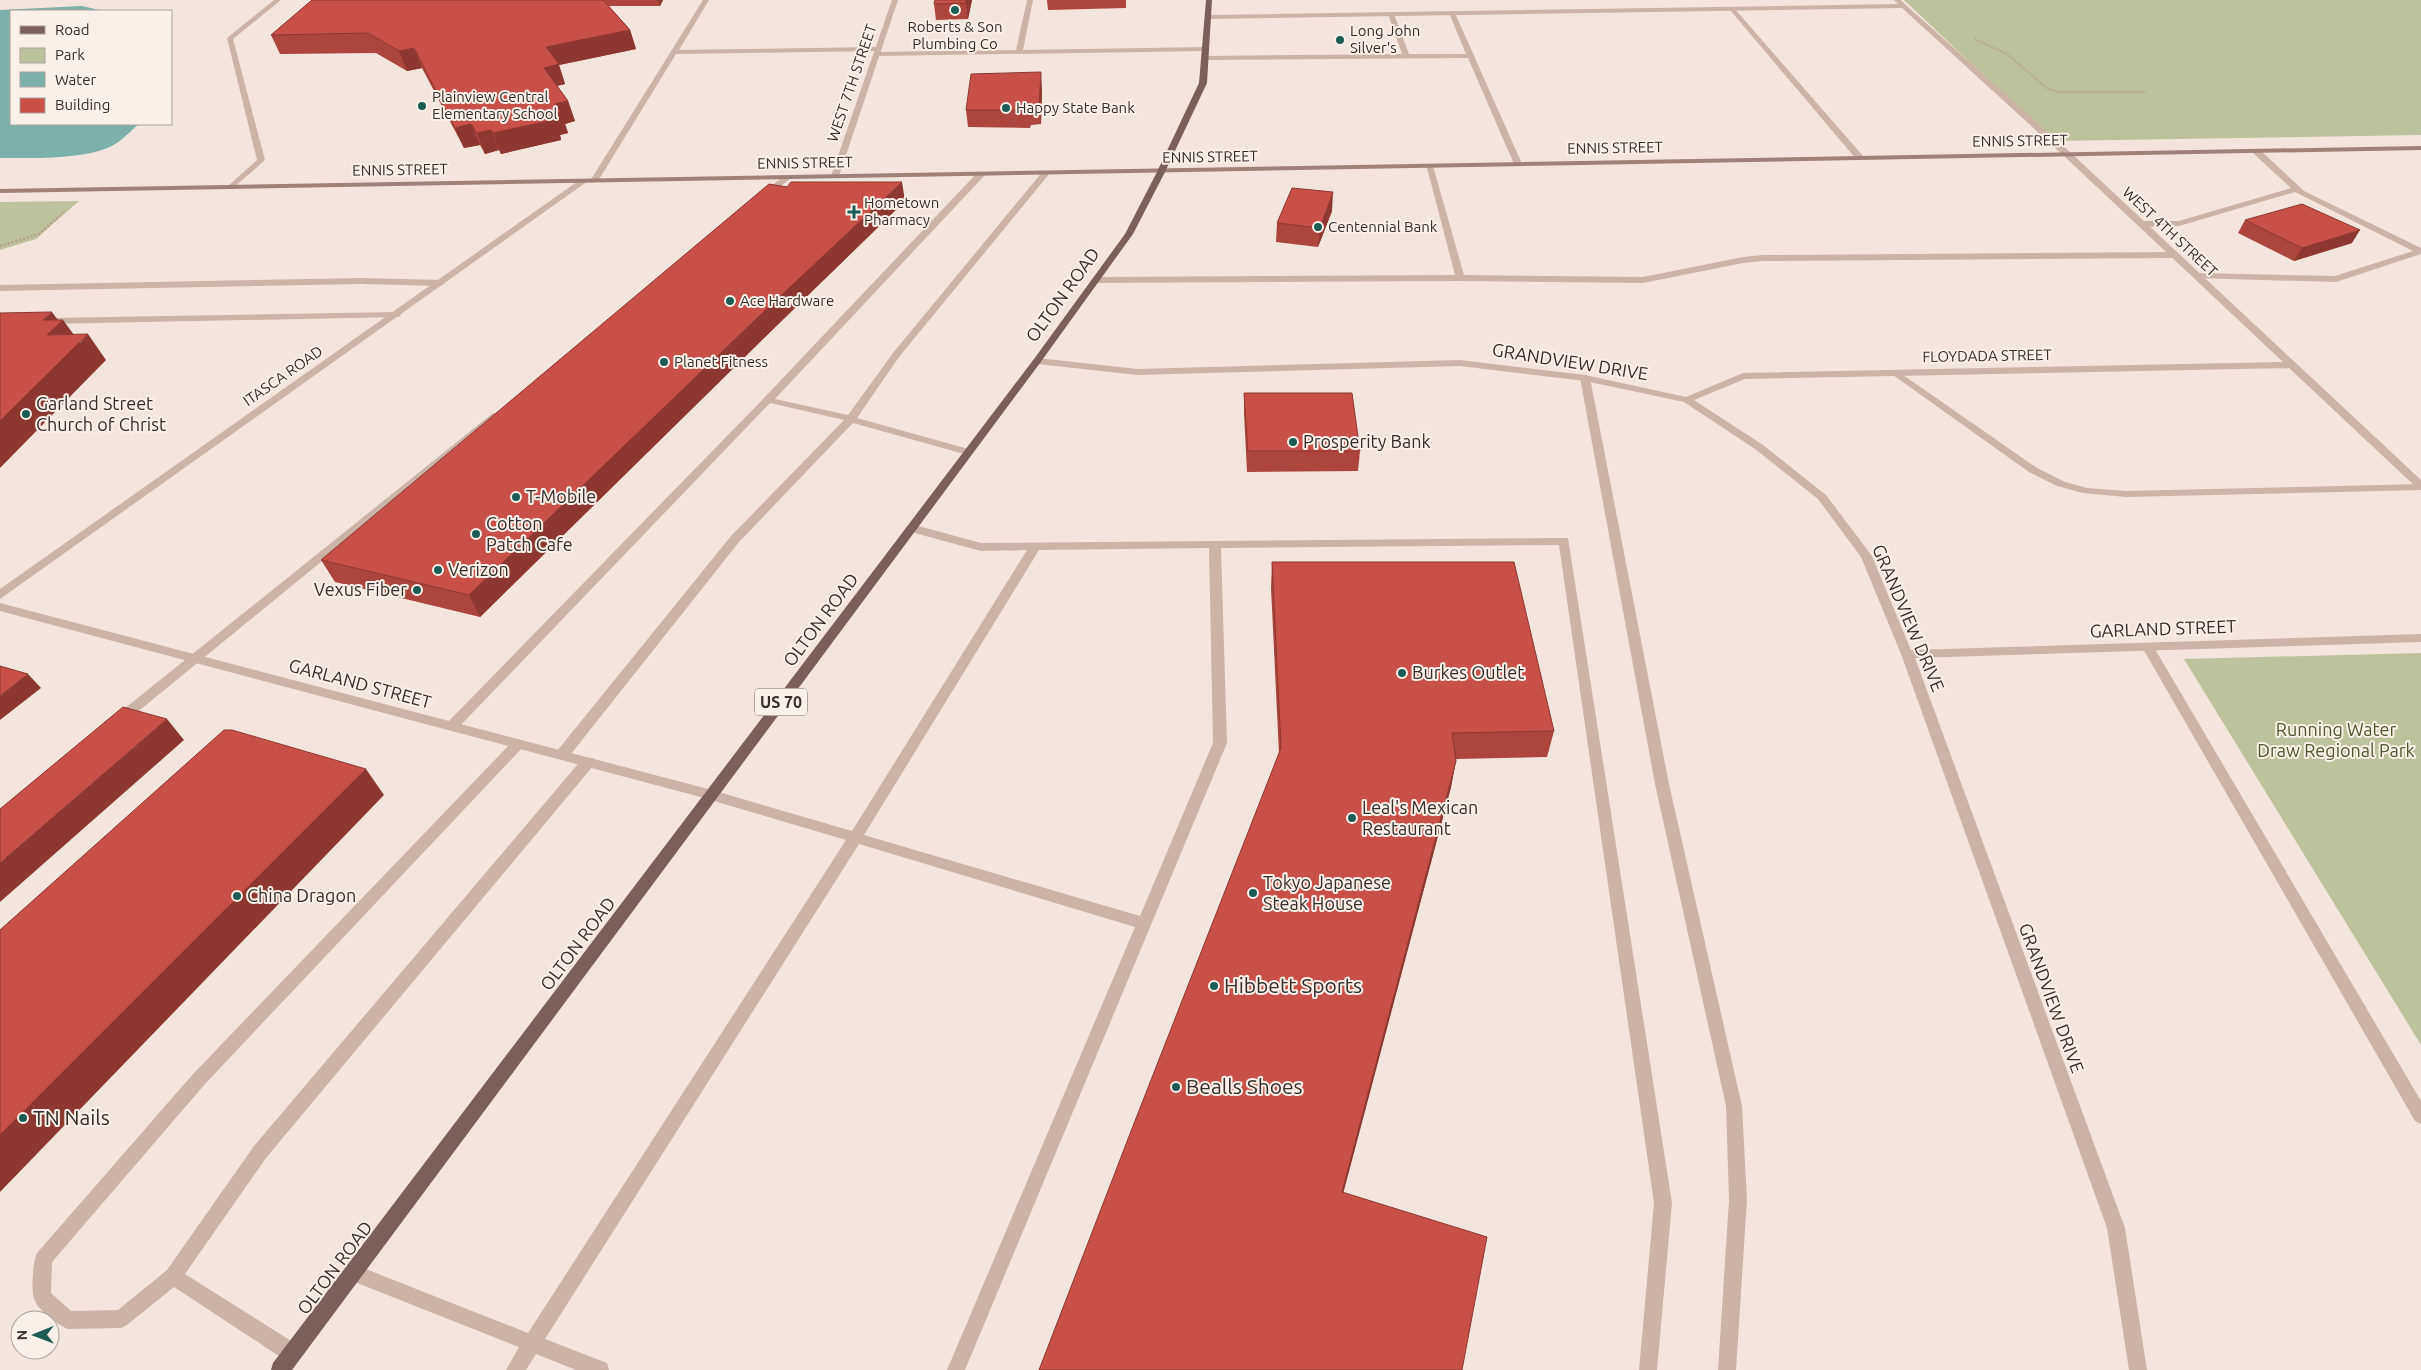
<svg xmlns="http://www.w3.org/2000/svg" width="2421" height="1370" viewBox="0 0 2421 1370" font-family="Ubuntu,sans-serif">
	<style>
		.green { fill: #bcc39c }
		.water { fill: #7bb1aa }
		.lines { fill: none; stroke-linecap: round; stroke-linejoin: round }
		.path-far1 { stroke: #b79c93; stroke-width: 2; stroke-dasharray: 1 1; stroke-linecap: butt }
		.path { stroke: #b79c93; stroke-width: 2.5; stroke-dasharray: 2 2; stroke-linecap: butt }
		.lane { fill: #ccb3a8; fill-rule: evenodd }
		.street { fill: #ccb3a8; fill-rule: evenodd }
		.secondary { fill: #9f817a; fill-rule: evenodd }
		.primary { fill: #7b5f5a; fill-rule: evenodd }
		.wall { fill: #ac453c }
		.shaded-wall { fill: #8c3831 }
		.building { fill: #c85046; stroke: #8c3831 }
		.poi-dot { fill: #1d5b55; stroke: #faf0ea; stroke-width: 2 }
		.labels { text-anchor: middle; stroke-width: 4; stroke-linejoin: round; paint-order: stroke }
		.far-poi-label { font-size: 15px; fill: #382b29; stroke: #faf0ea; text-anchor: start }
		.far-street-label { font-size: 15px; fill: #382b29; stroke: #faf0ea }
		.shield { fill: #faf0ea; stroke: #726663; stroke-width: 1 }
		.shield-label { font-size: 16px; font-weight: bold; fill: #382b29 }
		.street-label { font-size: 18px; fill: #382b29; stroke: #faf0ea }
		.poi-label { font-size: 18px; fill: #382b29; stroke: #faf0ea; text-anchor: start }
		.park-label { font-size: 18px; fill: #4f572c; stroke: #faf0ea }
		.near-poi-label { font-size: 21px; fill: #382b29; stroke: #faf0ea; text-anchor: start }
	</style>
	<rect width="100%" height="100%" fill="#f3e5dd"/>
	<path class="green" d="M1904,0H2421V135L2053,141Z
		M79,201L36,239L0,250V202Z
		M2421,653V1045L2184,659Z"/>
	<path class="water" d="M82,6L104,11H11V124H139C131,130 124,139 115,144C91,160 30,158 0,158V10Z"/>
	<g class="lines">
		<path class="path-far1" d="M1975,39L2007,54L2048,89L2058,92H2145
			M56,219L64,212"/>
		<path class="path" d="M0,246L39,234L57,218"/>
		<path class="lane" d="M274,0H281L233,39L265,160L232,189H229V185L257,160L227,38Z
			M703,0H709L679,50L878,47L881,49L878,51L676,54L598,181L591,183L590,181Z
			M1027,0H1033L1023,50L1206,47L1209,49L1206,51L877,56L874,54L877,52L1016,50Z
			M1730,8H1734L1863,156V160H1857L1730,10Z
			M1452,11L1455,13L1522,164L1521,166L1514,164L1468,58L1205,60L1202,58L1205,56L1402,54L1388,14L1391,12L1394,14L1409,54H1466L1449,13Z
			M2253,149H2259L2304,191L2421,248V254L2336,282L2195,278L2194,276L2198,273L2335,276L2413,251L2295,192L2179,226L2142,227L2138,224L2142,221H2179L2291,188L2253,153Z
			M1426,164L1433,166L1464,275L1643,277L1743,257L1763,255L2175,252L2179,255L2175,258L1763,261L1743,263L1643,283L1460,281L1096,283L1092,280L1096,277L1455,275Z
			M1043,171L1050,173L899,357L857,418L972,450V454H964L853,423L739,542L567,759H557L555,755L557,751L731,536L844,420L770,403L457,729H447L446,726L447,723L764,398L978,172H984V176L775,399L848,415L893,353Z
			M785,175L792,177L768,197H762V193Z
			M362,278L441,280L445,283L441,286L362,284L0,291V285Z
			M396,312L401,315L399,317L47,324L42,321L47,318Z
			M1896,370L2037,468L2065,482L2087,488L2126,491L2421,484V490L2126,497L2083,493L2057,486L2029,472L1893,375V371Z
			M1585,375L1590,378L1669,784L1742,1106L1747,1200L1736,1370H1718L1729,1200L1726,1106L1655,784L1580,378Z
			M493,413L497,414V418L124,723H114L113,720L114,717Z
			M911,524L981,543L1568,538L1672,1203L1657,1370H1639L1654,1203L1559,545L1221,548L1227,743L965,1370H947L1135,927L859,844L545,1339L607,1363L609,1370H576L536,1354L526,1370H506L519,1347L347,1279L344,1273L347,1267L353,1264L528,1333L846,840L707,799L705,795L707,791L712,790L852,831L1027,550L981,551L907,531L905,528ZM1209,548L1213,743L1140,916L864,835L1039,550Z
			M2148,643L2152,644L2421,1101V1124L2415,1121L2142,647Z
			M518,739L523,741L525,744L523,747L205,1084L52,1262L51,1293L71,1311L118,1310L167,1270L254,1146L583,758H593L595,762L593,766L266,1158L185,1274L299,1346L301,1353L299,1360L292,1362L285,1360L174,1287L127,1325L121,1328L68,1329C58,1325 39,1311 35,1301C30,1292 33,1261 37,1253L193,1074L513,741Z"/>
		<path class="street" d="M892,0H898L839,176L832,178L831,176Z
			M1894,0H1901L1906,5L2070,152L2421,480V489L2417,488L2289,368L1745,379L1694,400L1763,445L1826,495L1872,556L1911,650L2421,634V642L1915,658L2125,1228L2147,1370H2129L2107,1228L1901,654L1861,557L1818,499L1755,449L1684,402L1585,381L1460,366L1138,375L1037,364L1032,361L1037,358L1138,369L1460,360L1585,375L1686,397L1743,373L2283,362L2064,156L1902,8L1209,19L1206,17L1209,15L1898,4Z
			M581,179L588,181L0,599V589Z
			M0,603L712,790L717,791L719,795L717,799L712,800L0,611Z"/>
		<path class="secondary" d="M2421,146V150L0,193V189Z"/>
		<path class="primary" d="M1206,0H1212L1207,83L1165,172L1133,234L1040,363L292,1370H271L273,1363L1034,359L1125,234L1157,172L1199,83Z"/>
	</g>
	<path class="wall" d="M312,0H663L660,6H609L630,30L636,49L559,65L565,84L557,86L568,101L575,121L565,124L568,133L560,135L561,140L501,154L499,150L485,154L480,145L464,148L422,68L407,71L376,53L280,54L271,35Z
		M935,0H972L968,19L936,20L934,4Z
		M1047,0H1126V8L1048,10Z
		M1042,89L1041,124L1031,125L1030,128L968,127L966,110Z
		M787,187L905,201L760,342L480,617L335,582L321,560Z
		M1332,211L1318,247L1276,242L1277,223Z
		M2245,220L2352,243L2294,261L2238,233Z
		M1244,393L1360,451L1358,471L1247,472L1244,413Z
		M1272,562L1554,731L1547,757L1456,759L1451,787L1343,1192L1039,1370L1279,754L1271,588Z"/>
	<path class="shaded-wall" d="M658,0H663L660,6Z
		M966,0H972L968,19L966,3Z
		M630,30L636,49L559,65L565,84L551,87L544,68L546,47Z
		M414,48L422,68L407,71L399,51Z
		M1041,72L1042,89L1041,124L1039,107Z
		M568,101L575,121L565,124L568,133L560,135L561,140L501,154L493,133L551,115L555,104Z
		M471,124L480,145L464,148L455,128Z
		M491,130L499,150L485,154L477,133Z
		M902,182L905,201L760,342L480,617L469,595L754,321Z
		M1333,192L1332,211L1318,247L1320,228Z
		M2360,230L2352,243L2294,261L2302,248Z
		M52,312L60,323L63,320L80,343L88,334L106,360L0,468V421L47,335L43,320Z
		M28,674L41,688L0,720V696Z
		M167,719L184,740L0,902V863Z
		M1456,761L1451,787L1338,1213L1342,1192Z
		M366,769L384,795L0,1192V1135Z"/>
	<path class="building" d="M312,0H603L630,30L546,47L559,64L544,68L568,101L555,104L561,112L551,115L554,120L493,133L491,130L477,133L471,124L455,128L414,48L399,51L368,33L271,35Z
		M935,0H966V3L934,4Z
		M1041,72L1039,107H1029V110H966L971,74Z
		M791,182H902L754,321L469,595L321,560L769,184L787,187Z
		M1292,188L1333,192L1320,228L1277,223Z
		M2302,204L2360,230L2302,248L2245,220Z
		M52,312L43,320H63L47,335L88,334L0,421V313Z
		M1244,393H1352L1360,451H1248Z
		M1272,562H1514L1554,731L1452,733L1456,761L1342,1192L1487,1237L1462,1370H1039L1133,1126L1281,748Z
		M0,666L28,674L0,696Z
		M123,707L167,719L0,863V809Z
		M224,730H232L366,769L0,1135V930Z"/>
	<g class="poi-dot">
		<circle cx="955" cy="10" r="5"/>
		<circle cx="1340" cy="40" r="5"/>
		<circle cx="422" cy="106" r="5"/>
		<circle cx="1006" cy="108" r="5"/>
		<path d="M851.5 204.5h5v5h5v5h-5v5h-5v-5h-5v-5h5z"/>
		<circle cx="1318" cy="227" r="5"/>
		<circle cx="730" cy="301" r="5"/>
		<circle cx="664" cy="362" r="5"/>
		<circle cx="26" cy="414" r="5"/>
		<circle cx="1293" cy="442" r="5"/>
		<circle cx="516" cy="497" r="5"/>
		<circle cx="476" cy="534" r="5"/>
		<circle cx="438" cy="570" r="5"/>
		<circle cx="417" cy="590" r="5"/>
		<circle cx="1402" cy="673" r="5"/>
		<circle cx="1352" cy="818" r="5"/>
		<circle cx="1253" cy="893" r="5"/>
		<circle cx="237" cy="896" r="5"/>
		<circle cx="1214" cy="986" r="5"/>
		<circle cx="1176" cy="1087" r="5"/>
		<circle cx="23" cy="1118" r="5"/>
	</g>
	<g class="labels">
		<g class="far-poi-label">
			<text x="955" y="32" text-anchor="middle">Roberts &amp; Son<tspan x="955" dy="17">Plumbing Co</tspan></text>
			<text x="1350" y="36">Long John<tspan x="1350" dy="17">Silver's</tspan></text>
			<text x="432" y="102">Plainview Central<tspan x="432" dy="17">Elementary School</tspan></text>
			<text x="1016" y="113">Happy State Bank</text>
			<text x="864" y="208">Hometown<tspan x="864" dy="17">Pharmacy</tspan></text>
			<text x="1328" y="232">Centennial Bank</text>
			<text x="740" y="306">Ace Hardware</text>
			<text x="674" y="367">Planet Fitness</text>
		</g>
		<g class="far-street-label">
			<text transform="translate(852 83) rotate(-71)" y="5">WEST 7TH STREET</text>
			<text transform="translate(2020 141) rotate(-1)" y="5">ENNIS STREET</text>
			<text transform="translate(1615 148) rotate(-1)" y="5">ENNIS STREET</text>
			<text transform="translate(1210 157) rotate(-1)" y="5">ENNIS STREET</text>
			<text transform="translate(805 163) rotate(-1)" y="5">ENNIS STREET</text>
			<text transform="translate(400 170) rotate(-1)" y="5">ENNIS STREET</text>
			<text transform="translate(2170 232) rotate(43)" y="5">WEST 4TH STREET</text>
			<text transform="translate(1987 356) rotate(-1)" y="5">FLOYDADA STREET</text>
			<text transform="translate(283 376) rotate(-35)" y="5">ITASCA ROAD</text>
		</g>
		<rect class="shield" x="755" y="688.5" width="52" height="27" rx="4"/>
		<g class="shield-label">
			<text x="781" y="708">US 70</text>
		</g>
		<g class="street-label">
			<text transform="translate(1063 295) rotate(-54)" y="6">OLTON ROAD</text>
			<text transform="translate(1570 362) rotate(9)" y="6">GRANDVIEW DRIVE</text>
			<text transform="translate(1908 618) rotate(67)" y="6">GRANDVIEW DRIVE</text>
			<text transform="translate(821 620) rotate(-53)" y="6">OLTON ROAD</text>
			<text transform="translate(2163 629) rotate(-2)" y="6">GARLAND STREET</text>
			<text transform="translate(360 684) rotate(15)" y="6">GARLAND STREET</text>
			<text transform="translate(578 944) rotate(-53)" y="6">OLTON ROAD</text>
			<text transform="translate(2051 998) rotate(70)" y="6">GRANDVIEW DRIVE</text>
			<text transform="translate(335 1268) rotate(-53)" y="6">OLTON ROAD</text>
		</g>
		<g class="poi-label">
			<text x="36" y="410">Garland Street<tspan x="36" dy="21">Church of Christ</tspan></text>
			<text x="1303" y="448">Prosperity Bank</text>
			<text x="526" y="503">T-Mobile</text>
			<text x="486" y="530">Cotton<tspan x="486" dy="21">Patch Cafe</tspan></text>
			<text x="448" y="576">Verizon</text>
			<text x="407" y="596" text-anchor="end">Vexus Fiber</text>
			<text x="1412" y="679">Burkes Outlet</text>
			<text x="1362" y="814">Leal's Mexican<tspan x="1362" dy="21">Restaurant</tspan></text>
			<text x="1263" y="889">Tokyo Japanese<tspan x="1263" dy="21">Steak House</tspan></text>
			<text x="247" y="902">China Dragon</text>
		</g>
		<g class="park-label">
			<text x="2336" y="736">Running Water<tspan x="2336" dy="21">Draw Regional Park</tspan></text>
		</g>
		<g class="near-poi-label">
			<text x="1224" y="993">Hibbett Sports</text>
			<text x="1186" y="1094">Bealls Shoes</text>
			<text x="33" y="1125">TN Nails</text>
		</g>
	</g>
	<rect x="10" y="10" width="162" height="115" fill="#faf0ea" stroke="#aca19d"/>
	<rect x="20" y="26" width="25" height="8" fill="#7b5f5a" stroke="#aca19d"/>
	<text x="55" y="35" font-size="15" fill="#382b29">Road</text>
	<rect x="20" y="48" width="25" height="15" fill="#bcc39c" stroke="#aca19d"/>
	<text x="55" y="60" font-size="15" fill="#382b29">Park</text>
	<rect x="20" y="72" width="25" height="15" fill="#7bb1aa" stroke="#aca19d"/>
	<text x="55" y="85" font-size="15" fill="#382b29">Water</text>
	<rect x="20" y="98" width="25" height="15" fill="#c85046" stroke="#aca19d"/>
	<text x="55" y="110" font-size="15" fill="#382b29">Building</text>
	<g transform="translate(35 1335) rotate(269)"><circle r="24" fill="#faf0ea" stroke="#aca19d"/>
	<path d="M0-4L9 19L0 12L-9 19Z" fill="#1d5b55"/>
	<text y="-8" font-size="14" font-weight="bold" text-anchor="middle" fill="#382b29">N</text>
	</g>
</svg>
